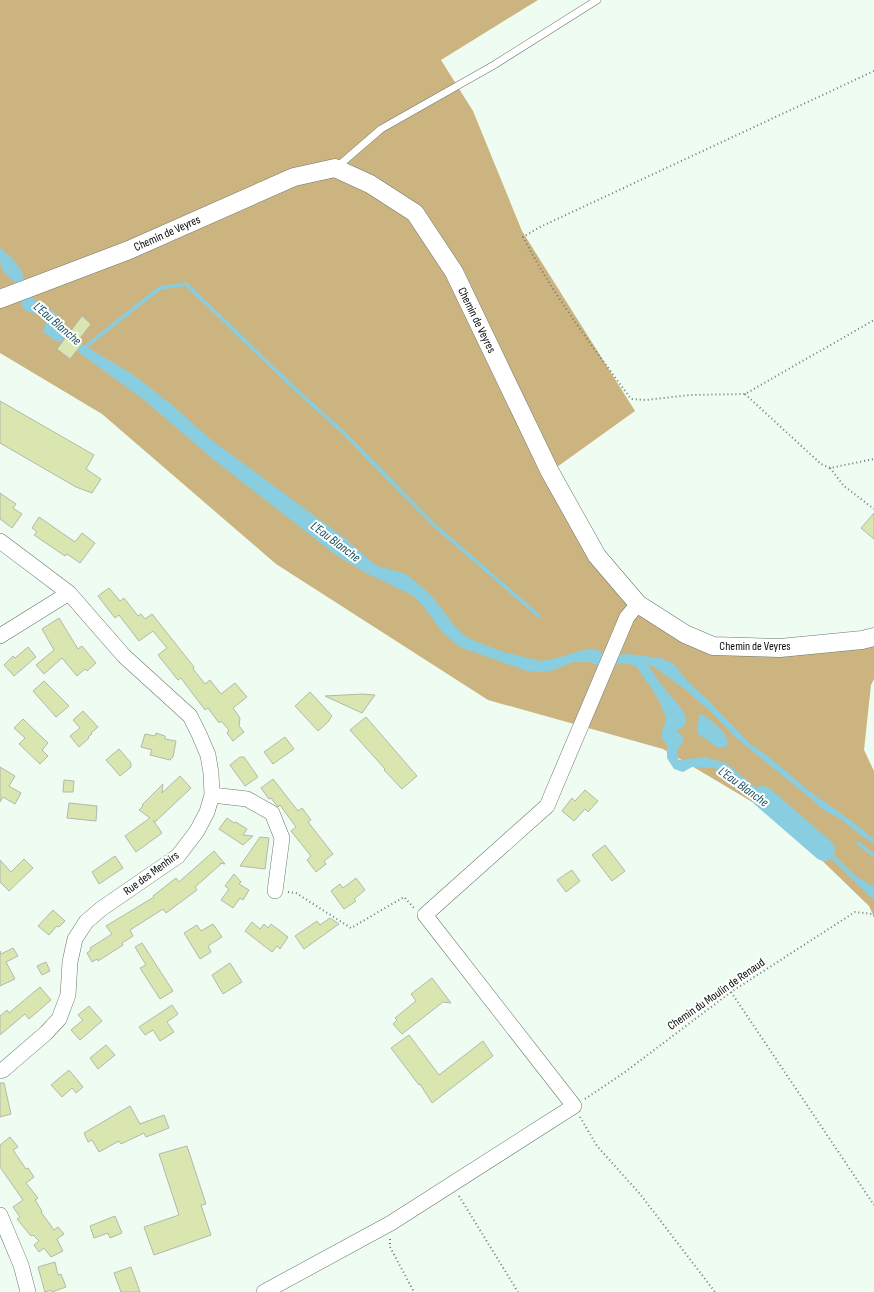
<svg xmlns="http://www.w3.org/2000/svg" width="874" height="1292" viewBox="0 0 874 1292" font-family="'Sofia Sans Condensed',sans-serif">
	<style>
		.forest { fill: #ccb480 }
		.water { fill: #89cde1 }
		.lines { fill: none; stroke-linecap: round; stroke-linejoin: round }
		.stream { stroke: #89cde1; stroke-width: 3.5 }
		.river { stroke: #89cde1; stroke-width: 22 }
		.building { fill: #d9e6af; stroke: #b4b8ab }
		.service-casing { stroke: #6c776e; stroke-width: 8 }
		.minor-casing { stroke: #6c776e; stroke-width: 16 }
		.tertiary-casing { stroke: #6c776e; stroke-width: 19 }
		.path { stroke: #707872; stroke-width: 2; stroke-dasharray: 1 3; stroke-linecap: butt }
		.service { stroke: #fff; stroke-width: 7 }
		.minor { stroke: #fff; stroke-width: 15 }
		.tertiary { stroke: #fff; stroke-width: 18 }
		.labels { text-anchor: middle; stroke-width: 4; stroke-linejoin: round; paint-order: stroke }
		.street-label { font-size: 12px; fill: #080c09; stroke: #fff }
		.water-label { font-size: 13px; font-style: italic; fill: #185160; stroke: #fff }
	</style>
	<rect width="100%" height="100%" fill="#effcf2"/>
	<path class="forest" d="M0,0H538L441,60L473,111L522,231L635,411L550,472L638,604L713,646L874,637V679L871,685L864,750L874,771V917L869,906L776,816L663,749L488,700L276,564L102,414L0,353Z"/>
	<path class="water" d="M0,248L12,258L21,270L30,296L39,304L54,312L70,331L61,342L56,341L43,332L46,321L44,316C38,312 28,314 24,309C20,306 21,293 19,288C16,281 4,275 1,267C0,262 0,254 0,248Z
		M82,344L132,374L171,404L210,439L346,539L375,565L406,574L431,595L457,629L464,635L472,640L504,652L540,661L553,659L587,649L597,650L607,656L628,654L661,658L674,664L687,681L708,700L749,743L769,757L808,790L850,820L874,839V843C861,837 852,827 840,819C830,812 822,811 814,801L736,738L711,712L686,690L650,664L649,666C654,674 659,682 665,689C671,698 686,709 686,721C686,727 679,727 676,732L680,733L684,739L677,751L678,759L680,760L704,757L726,763L808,830L857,877L873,886L874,887V900L795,824L775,809L763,798L731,777L714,768L692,767L683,772L674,769L667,758V745L662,738V733L666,719L664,712L656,695L636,666L623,663L603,667L589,662H573L554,670L544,672L527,671L460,647L443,633L420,602L410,594L366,573L336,555L214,460L144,400L77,351Z
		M702,714C712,722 725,729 728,742L726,747H717L697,733L699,715Z"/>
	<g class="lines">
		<path class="stream" d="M85,347L160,288L186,284L294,388L343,432L433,524L539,616
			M858,843L874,856"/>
		<path class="river" d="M763,797L824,850"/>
	</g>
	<path class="building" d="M82,316L91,324L78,341L82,344L70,359L57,349Z
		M0,401L94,455L86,469L101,479L92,493L76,487L0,443Z
		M0,493L16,504L13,508L22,514L12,528L0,519Z
		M874,513V539L861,528Z
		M39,517L75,542L82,533L95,543L80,563L67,554L65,556L34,535L37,532L32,528Z
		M109,588L120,601L124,598L138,616L141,614L145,619L152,614L194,667L193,669L205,684L210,680L221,694L235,683L247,697L233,708L240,718L239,726L244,732L233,741L227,733L229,730L221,721L219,723L208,708L205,710L181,678L178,680L158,655L167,648L153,631L139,641L119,615L115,618L98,596Z
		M59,618L78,649L82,646L96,663L87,671L85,669L77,676L62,658L44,674L36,665L54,650L42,629Z
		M28,647L36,657L14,676L4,665L13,656L15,658Z
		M44,681L69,706L56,717L33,691Z
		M310,692L332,716L329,720V721L318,731L295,706Z
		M363,694L375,695L362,713L325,696Z
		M83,711L98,727L91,733L92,734L88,737L89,738L79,747L70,736L80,728L73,720Z
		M366,717L417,776L402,789L384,770L385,769L350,730Z
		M23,719L48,743L42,750L48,756L40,764L19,744L25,738L14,728Z
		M156,733L165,736V739L176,741L173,757L170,760L150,755L152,750L141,747L145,734L155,736Z
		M285,737L294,749L273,764L264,752Z
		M119,749L131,763V767L120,776L106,760Z
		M240,757H244L258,777L245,786L230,765Z
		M0,767L15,776L9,786L21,793L15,804L3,797L0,802Z
		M180,776L191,788L155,822L153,820L162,833L136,852L125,836L150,818L139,810L143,806L142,805L163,784L162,793Z
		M273,779L298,811L302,808L311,820L308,822L333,854L324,861L326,864L316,872L307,860L311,856L291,831L296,827L280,805L278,807L271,798L269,799L261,788Z
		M64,780L74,781L73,792H63Z
		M585,790L598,801L588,812L585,809L574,821L562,811L572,798L575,801Z
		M69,803L97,806L96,821L67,818Z
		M227,818L234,823L236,822L247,829L243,835L253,836L243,845L219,829Z
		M260,837L269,838L265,869L240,866Z
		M605,845L625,871L612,881L592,855Z
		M214,851L225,864L220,863L221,864L195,887L197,890L166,913L163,909L130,930L133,936L122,943L123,945L98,961L97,959L92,962L87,953L91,950L90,948L112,934L106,926L154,897L153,896L176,878L179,882Z
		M115,856L123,868L99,884L92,872Z
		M24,859L33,868L9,891L0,882V860L11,872Z
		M572,870L580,881L566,892L557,880Z
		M234,874L241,882L239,884L249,890L243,900L240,898L233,908L221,900L229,889L225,886Z
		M356,878L365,890L354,899L356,901L344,909L331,891L340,884L343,888Z
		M53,910L65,921L59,927L57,926L49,935L38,926Z
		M330,918L339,924L304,949L295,936L317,921L320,925Z
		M252,922L260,929L264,924L268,928L271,924L288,937L280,949L277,946L272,952L245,931Z
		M213,924L222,937L208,946L211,952L200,959L184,933L197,925L201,931Z
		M142,943L173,991L160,999L140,968L146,965L135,947Z
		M13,948L18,956L6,962L15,979L0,986V951L1,954Z
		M46,962L50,971L42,975L37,966Z
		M230,963L242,982L223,994L212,975Z
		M432,978L451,1003L443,1002L402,1034L393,1024L397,1020L395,1018L416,1001L411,994Z
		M40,987L51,1000L29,1019L25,1014L0,1035V1016L7,1010L9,1013Z
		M172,1005L178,1014L167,1022L174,1032L160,1041L153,1030L145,1035L139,1027Z
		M89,1006L102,1021L80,1040L71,1030L83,1020L78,1015Z
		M409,1035L439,1075L483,1041L493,1056L432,1103L420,1084L419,1085L391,1048Z
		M106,1045L115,1055L98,1069L90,1058Z
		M69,1070L83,1087L76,1093L72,1088L62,1097L51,1085Z
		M0,1083H4L11,1114L0,1117Z
		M130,1106L140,1124L164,1115L169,1128L146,1137L144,1133L121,1144L119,1141L99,1152L92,1140L88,1142L84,1133Z
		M10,1137L18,1147L13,1150L26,1169L28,1168L34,1177L26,1183L38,1198L35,1200L42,1211L41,1212L54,1230L58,1227L64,1234L57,1239L63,1251L51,1257L44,1248L39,1252L34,1245L39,1241L33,1235L31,1236L17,1219L20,1217L13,1207L23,1200L0,1167V1145Z
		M187,1146L206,1204L201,1205L211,1235L154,1255L144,1227L179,1215L159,1154Z
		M115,1216L122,1233L110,1238L108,1233L94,1238L90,1226Z
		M55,1262L58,1275L61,1274L66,1287L52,1292L51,1290L45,1292L38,1267Z
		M131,1267L140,1292H121L114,1273Z"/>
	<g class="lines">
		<defs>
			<path id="service" d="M337,167L381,129L494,65L597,0"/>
			<path id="minor" d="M0,541L69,593L124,656L190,716L199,734L208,755L211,773L212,795L207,812L197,831L178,856L101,909L86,922L75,939L70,962L68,995L59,1019L46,1033L3,1070L0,1071
				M0,636L69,593
				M212,795L247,799L272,813L282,838L275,891
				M0,1215L21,1265L28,1292
				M264,1292L391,1223L574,1106L425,915L547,806L627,617L638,604"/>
			<path id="tertiary" d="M0,299L129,250L294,177L335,168L370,184L415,213L454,272L550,472L597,556L638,604L685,634L713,646L780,648L862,640L874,637"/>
		</defs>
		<use href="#service" class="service-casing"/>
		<use href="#minor" class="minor-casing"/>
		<use href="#tertiary" class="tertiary-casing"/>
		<path class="path" d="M874,71L540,227L523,237C553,295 593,347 631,399L646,400L690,395L745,394L874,320
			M745,394L821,464L830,468L874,459
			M830,468L844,486L874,509
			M288,892L296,893L351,928L404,897L414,908
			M731,992L874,1205
			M585,1099L625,1072L731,992L855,912L872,914L874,916
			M580,1117L597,1146L640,1194L715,1292
			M459,1196L518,1292
			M390,1239V1247L414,1292"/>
		<use href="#service" class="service"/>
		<use href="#minor" class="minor"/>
		<use href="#tertiary" class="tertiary"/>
	</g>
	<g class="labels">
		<g class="street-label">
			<text transform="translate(167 233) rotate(-24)" y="4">Chemin de Veyres</text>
			<text transform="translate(477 320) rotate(64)" y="4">Chemin de Veyres</text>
			<text x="755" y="650">Chemin de Veyres</text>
			<text transform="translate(151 873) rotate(-36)" y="4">Rue des Menhirs</text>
			<text transform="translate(716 994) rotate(-35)" y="4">Chemin du Moulin de Renaud</text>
		</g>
		<g class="water-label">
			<text transform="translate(58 323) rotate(41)" y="5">L'Eau Blanche</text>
			<text transform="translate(336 541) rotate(37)" y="5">L'Eau Blanche</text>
			<text transform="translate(744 786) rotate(36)" y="5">L'Eau Blanche</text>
		</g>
	</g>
</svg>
